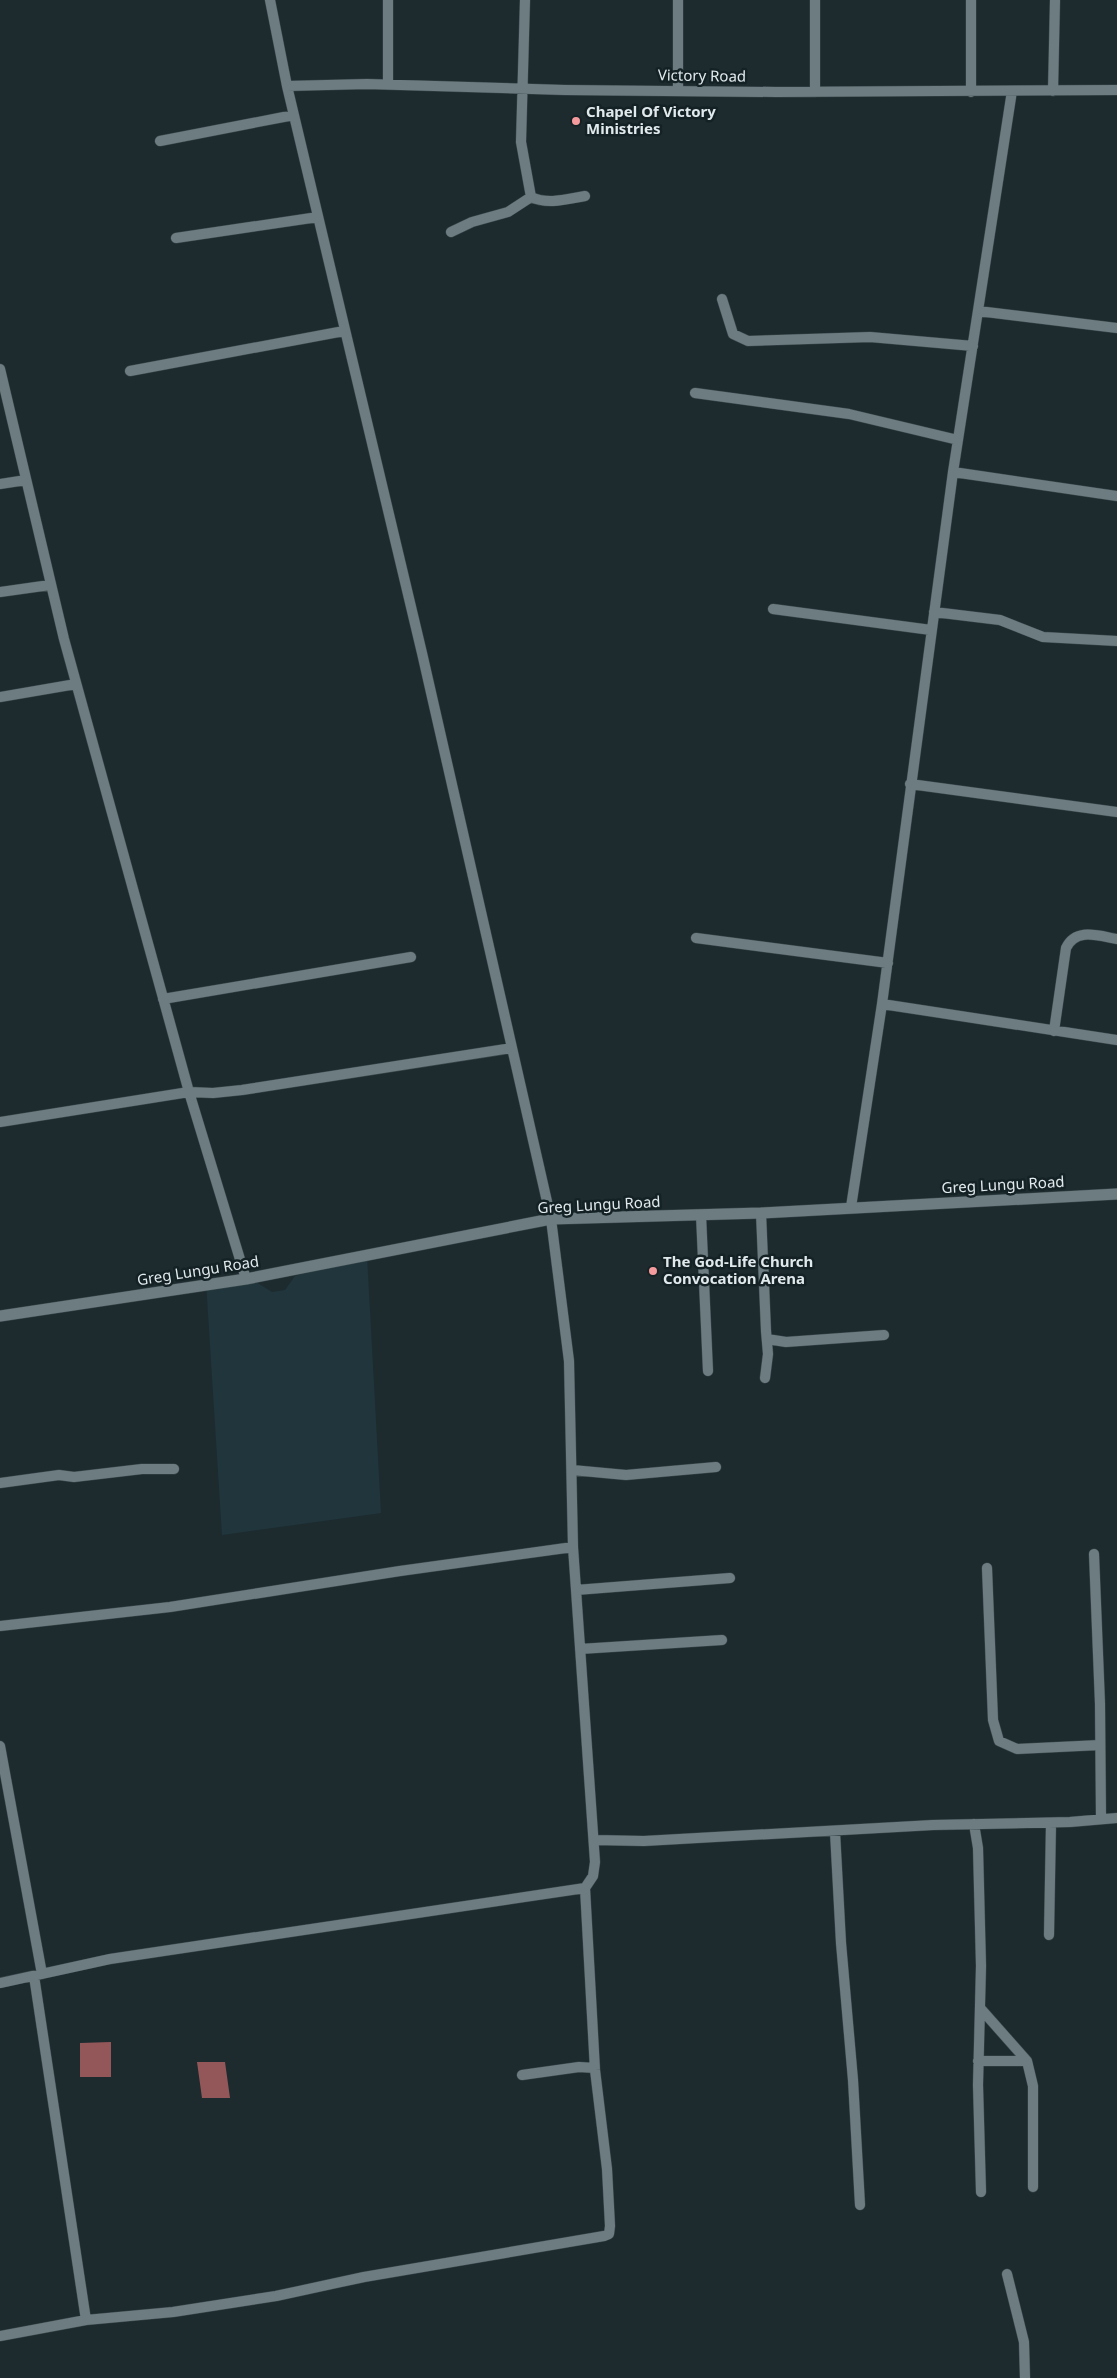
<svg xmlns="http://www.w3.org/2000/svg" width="1117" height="2378" viewBox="0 0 1117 2378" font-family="'Noto Sans',sans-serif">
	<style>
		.built { fill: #20363c }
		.water { fill: #935759 }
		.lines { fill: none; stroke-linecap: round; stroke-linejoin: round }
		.minor-casing { stroke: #3a474a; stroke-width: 11 }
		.tertiary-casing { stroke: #3a474a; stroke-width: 12 }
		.minor { stroke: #6c7c80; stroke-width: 10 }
		.tertiary { stroke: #6c7c80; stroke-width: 11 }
		.poi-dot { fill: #f59b9d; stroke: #142125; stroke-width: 2 }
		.labels { text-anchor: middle; stroke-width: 5; stroke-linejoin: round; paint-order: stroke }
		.street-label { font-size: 15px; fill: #e0e9ec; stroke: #142125 }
		.poi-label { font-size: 15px; font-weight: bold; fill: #e0e9ec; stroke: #142125; text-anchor: start }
	</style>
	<rect width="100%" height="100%" fill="#1d2b2f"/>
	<path class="built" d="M367,1256L381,1513L222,1535L206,1282H256L272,1292L279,1291L285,1290L295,1276Z"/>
	<path class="water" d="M111,2042V2077H80V2043Z
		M197,2062H225L230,2098H202Z"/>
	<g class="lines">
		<defs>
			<path id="minor" d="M525,0L521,142L531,197C548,205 567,199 585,196
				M678,0V90
				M815,0V92
				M971,0V92
				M388,84V0
				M287,86L367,84L565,90L776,92L1117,90
				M1053,91L1055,0
				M160,141L294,115
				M451,232L472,222L508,212L531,197
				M176,238L318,217
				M722,299L733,334L748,341L870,337L973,346
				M978,311L1117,328
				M0,369L64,639L189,1092L246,1279
				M130,371L344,331
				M695,393L849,414L958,440
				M953,472L1117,496
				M0,484L26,480
				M0,592L50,585
				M773,609L931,630
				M934,612L1000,620L1043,637L1117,641
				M0,697L76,684
				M910,784L1117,812
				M696,938L888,963
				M163,999L411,957
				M882,1004L1117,1040
				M1054,1031L1066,948C1076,927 1099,936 1117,939
				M0,1122L189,1092L213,1093L242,1090L512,1048
				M851,1207L882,1004L953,472L1012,91
				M761,1213L766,1331L768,1354L765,1378
				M701,1215L708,1371
				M767,1339L786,1342L884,1335
				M572,1470L626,1475L716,1467
				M0,1483L59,1475L74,1477L142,1469H174
				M1094,1554L1100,1704L1101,1819
				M987,1568L993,1720L999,1741L1017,1749L1100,1745
				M576,1590L730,1578
				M0,1626L170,1607L400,1571L573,1547
				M580,1649L722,1640
				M0,1746L42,1974
				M974,1824L978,1848L981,1966L978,2085L981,2192
				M835,1832L841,1943L853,2080L860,2205
				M594,1840L644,1841L933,1825L1070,1822L1117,1818
				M1049,1935L1051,1823
				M34,1976L86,2320
				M0,1983L110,1959L585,1888
				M981,2009L1027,2061L1033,2086V2187
				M978,2061H1027
				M522,2075L579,2067L595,2068
				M1007,2274L1024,2342L1025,2378
				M0,2336L86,2320L173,2312L276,2296L364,2277L604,2236L609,2234L610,2226L607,2169L595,2070L585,1888L593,1876L595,1862L573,1547L569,1361L551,1219L422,653L287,86L270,0"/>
			<path id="tertiary" d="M0,1316L246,1279L551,1219L761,1213L1117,1194"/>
		</defs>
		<use href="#minor" class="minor-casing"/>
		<use href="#tertiary" class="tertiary-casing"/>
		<use href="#minor" class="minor"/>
		<use href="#tertiary" class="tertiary"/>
	</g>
	<g class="poi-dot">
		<circle cx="576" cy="121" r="5"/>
		<circle cx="653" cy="1271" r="5"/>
	</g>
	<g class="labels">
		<g class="street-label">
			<text transform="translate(702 76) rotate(1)" y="5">Victory Road</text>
			<text transform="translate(1003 1185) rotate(-3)" y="5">Greg Lungu Road</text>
			<text transform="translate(599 1205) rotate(-3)" y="5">Greg Lungu Road</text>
			<text transform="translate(198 1271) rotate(-9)" y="5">Greg Lungu Road</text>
		</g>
		<g class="poi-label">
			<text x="586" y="117">Chapel Of Victory<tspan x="586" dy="17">Ministries</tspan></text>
			<text x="663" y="1267">The God-Life Church<tspan x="663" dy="17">Convocation Arena</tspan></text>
		</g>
	</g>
</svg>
